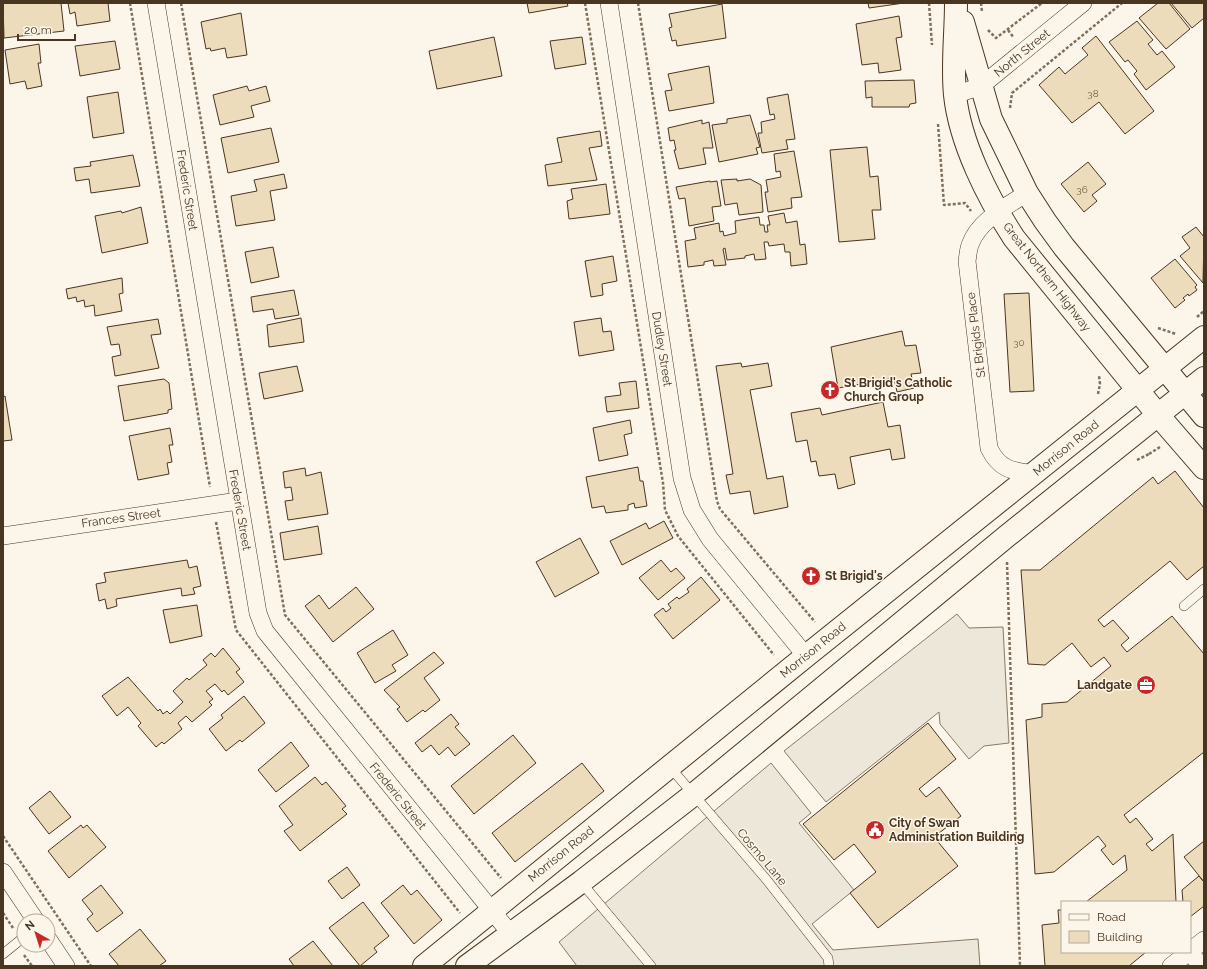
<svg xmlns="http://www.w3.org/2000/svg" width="1207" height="969" viewBox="0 0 1207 969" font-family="Raleway,sans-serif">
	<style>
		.parking { fill: #ede7d9; stroke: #887966 }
		.building { fill: #ecdcbc; stroke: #4a3520 }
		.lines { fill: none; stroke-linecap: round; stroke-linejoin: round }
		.lane-casing { stroke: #4a3520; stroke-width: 10 }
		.street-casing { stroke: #4a3520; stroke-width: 18 }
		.secondary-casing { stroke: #4a3520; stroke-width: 24 }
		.primary-casing { stroke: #4a3520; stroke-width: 24 }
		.path { stroke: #7f6f5c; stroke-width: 2.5; stroke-dasharray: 3 2; stroke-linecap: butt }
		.lane { stroke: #fbf6e9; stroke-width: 9 }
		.street { stroke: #fbf6e9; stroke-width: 17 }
		.secondary { stroke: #fbf6e9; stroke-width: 22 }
		.primary { stroke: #fbf6e9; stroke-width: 22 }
		.labels { text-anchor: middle; stroke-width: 3; stroke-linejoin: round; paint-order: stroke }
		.number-label { font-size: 10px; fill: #725f47 }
		.street-label { font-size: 12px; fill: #4a3520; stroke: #fbf6e9 }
		.poi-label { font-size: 12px; font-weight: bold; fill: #4a3520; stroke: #fbf6e9; text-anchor: start }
	</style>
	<rect width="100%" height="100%" fill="#fbf6e9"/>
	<path class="parking" d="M957,614L969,628L1003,627L1009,743L984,746L969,759L940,724L939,712L826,802L784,751Z
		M771,763L811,813L799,823L854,890L812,924L833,950L978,939L980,966H577L559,942Z"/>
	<path class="building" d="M3,3H61L64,31L4,38Z
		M68,3H108L110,21L77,26L75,12L70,14Z
		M527,3H567L568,6L529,13Z
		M868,3H904L869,8Z
		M1158,3H1169L1190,29L1166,49L1139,18Z
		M1171,3H1204V18L1192,28Z
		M722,4L726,38L677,46L676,40L672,41L669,28L672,27L669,14Z
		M241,13L247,55L227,58L225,48L211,51L210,48L206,49L201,22Z
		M899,16L902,37L896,38L901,70L879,73L878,63L862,65L856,24Z
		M1137,21L1153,40L1148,44L1157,55L1162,51L1175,67L1146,90L1134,74L1137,71L1128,60L1125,62L1109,42Z
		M1096,36L1154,111L1125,134L1099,102L1072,123L1039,85L1059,67L1065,74L1088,55L1082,48Z
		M494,37L502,76L437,89L429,51Z
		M582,37L586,64L555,69L550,41Z
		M115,41L120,69L80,76L75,46Z
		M39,44L41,63H38L42,86L27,89L25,81L10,84L5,50Z
		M709,66L714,103L669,111L665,91L672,90L668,74Z
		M914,80L916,103L910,104L909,107H872V97L866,98L865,81Z
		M247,86L249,91L266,86L270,101L251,106L254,117L220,125L213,95Z
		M118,92L124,133L93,138L87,97Z
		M788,94L795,139L786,140L788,149L762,153L758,133H762L761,122L775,119L774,114L770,115L767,98Z
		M750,115L760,147L756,148L758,154L719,162L712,125L727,123V119Z
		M702,120V124L709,122L713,148H703L706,164L679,169L674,150H676L674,140L670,141L668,128Z
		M271,128L279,162L228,173L221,138Z
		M600,131L602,146L589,148L597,180L548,186L545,165L562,162L557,138Z
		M867,147L870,177L878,176L881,210H872L875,239L839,242L830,150Z
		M794,151L802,197L791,198L792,208L768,212L765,192H768L766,180L781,177L780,171L776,172L774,154Z
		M133,155L140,186L91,193L89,179L76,181L74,168L91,166L90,162Z
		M1088,162L1106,184L1092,195L1097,201L1084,212L1061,184Z
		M284,174L287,188L270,191L275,220L236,226L231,196L257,191L254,180Z
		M737,179V181L750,179L761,185L763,212L739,215L737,203L725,205L721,180Z
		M710,181V182L717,181L721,206L712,207L714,221L689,226L685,198L679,199L676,187Z
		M606,184L610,214L569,219L567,201L573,199L571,189Z
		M141,207L148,243L102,253L95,216L121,211L122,213Z
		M784,213L786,223L797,221L800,245L805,244L807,264L791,266L790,252H785L784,244L769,246L768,242H764L766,259L755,260L754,254L745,256V258L727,260L725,248L723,249L726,265L714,266L713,260L704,262V265L688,267L685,241L696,239L694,228L719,223L720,232L723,231L724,236L736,233L735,221L759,217L760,225H764L765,232H768L767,225H770L768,216Z
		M1196,227L1204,237L1203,283L1180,256L1190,248L1182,237Z
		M273,247L279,277L251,283L245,252Z
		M613,256L617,281L602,284L603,295L591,297L585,261Z
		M1175,259L1197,285L1195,287L1197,290L1189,296L1188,294L1183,298L1185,300L1175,308L1151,278Z
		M122,278L123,293L119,294L122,311L95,316L94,305L85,307L84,300L77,302L76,297L68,299L66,289Z
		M294,290L299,315L275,319L273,309L253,312L251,297Z
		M1029,293L1034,391L1010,392L1004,294Z
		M301,318L304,342L269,347L267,325Z
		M601,318L603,332L611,331L614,350L579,356L574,322Z
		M158,319L161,334L151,335L159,368L115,376L112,357L121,355L119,344L111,345L107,327Z
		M902,331L905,346L916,345L921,373L911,374L914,388L897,392L894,378L838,388L831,347Z
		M741,363L742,367L768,363L772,386L750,390L767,479L783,476L788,507L754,514L750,491L730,494L726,475L733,474L716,366Z
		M297,366L303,391L264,399L259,373Z
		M164,379L169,383L172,409L168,410V413L124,421L118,386Z
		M636,381L639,408L607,412L605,397L621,395L619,383Z
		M5,396L12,440L3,441V397Z
		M883,402L888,427L900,425L905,458L892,460L890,449L850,457L855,484L838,489L835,474L819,476L816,461L811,462L807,440L796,442L791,413L820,408L822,415Z
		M630,420L632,433L624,435L628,455L599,461L593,428Z
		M170,428L173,445H169L172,462L167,463L169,474L138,480L129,436Z
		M638,467L640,481H643L647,506L635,508L634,503L628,505V510L606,513L604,506L592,508L586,477Z
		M305,468L306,476L321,472L328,514L288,520L285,501L293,500L291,487L285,488L283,472Z
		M1175,471L1204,508V566L1187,580L1170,561L1098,620L1104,627L1113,620L1129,638L1121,645L1127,652L1172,616L1204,654V752L1124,815L1130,823L1136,818L1153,839L1146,844L1152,851L1173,834L1176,902H1086L1127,870L1125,855L1113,865L1101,850L1106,846L1098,836L1054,872L1035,874L1026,720L1042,717V704L1067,702L1111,666L1104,657L1091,667L1072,643L1045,665L1028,664L1021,570H1040L1153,477L1158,484Z
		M664,521L673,538L622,565L610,541L646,523L649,529Z
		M318,526L322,554L284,560L280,533Z
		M580,538L599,573L555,597L536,562Z
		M187,560L189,568L197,566L201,586L193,588L195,594L182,596L181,588L116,599L117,606L107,609L105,599L99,601L96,584L106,582L104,573Z
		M661,560L671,572L676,568L685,578L658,600L639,578Z
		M701,577L720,600L673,639L654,615L663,608L666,612L671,608L668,604L677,597L679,599L689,592L687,589Z
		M356,587L374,609L333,642L305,606L319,595L329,609Z
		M197,605L202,636L170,643L163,610Z
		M393,630L408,655L392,665L396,671L375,683L357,653Z
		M223,648L240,669L236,672L244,682L228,695L224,690L222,692L215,684L206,691L213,699L209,702L212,705L192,722L186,716L178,723L182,729L164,744L162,742L156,747L138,726L141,723L128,707L117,716L102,696L128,677L158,711L160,709L163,714L167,711L170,714L183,702L173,691L187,678L189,680L207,665L203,660L211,653L215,657Z
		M434,652L444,663L424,678L440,700L425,712L423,710L407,722L397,709L400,707L384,690Z
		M244,696L265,723L242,742L240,740L226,751L209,729L223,718L221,715Z
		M451,714L459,724L455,727L470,744L455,756L448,747L439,755L431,745L422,752L415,743Z
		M928,723L956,759L919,789L926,797L939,787L961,816L934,837L958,866L878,928L850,893L876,872L854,844L834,860L803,824Z
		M513,735L536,763L474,814L451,786Z
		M291,742L309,766L276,792L258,770Z
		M582,763L604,791L515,862L492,833Z
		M315,777L322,785L326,782L346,806L342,809L347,814L300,851L284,831L293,825L279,806Z
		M50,791L71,817L49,834L29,808Z
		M81,825L83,828L87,825L106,847L69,878L48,851Z
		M1204,841V882L1184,857Z
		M347,867L360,885L342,899L328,881Z
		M1199,876L1204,882V906L1190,917V902H1183L1182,890Z
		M101,885L123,913L97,932L87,919L93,914L82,900Z
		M403,885L411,895L417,890L442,920L414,944L381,903Z
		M363,902L389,936L374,948L377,952L360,966L329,928Z
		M1058,910H1062V952H1146L1129,966H1045L1042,925L1059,923Z
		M140,929L166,961L159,966H119L109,954Z
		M313,941L333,966H294L289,959Z"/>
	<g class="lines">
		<defs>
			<path id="lane" d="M1184,606L1204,589
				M669,766L766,879L828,958L829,966
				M581,882L651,966
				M3,954L24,937"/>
			<path id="street" d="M156,3L258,613L265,631L278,647L510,933
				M609,3L682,478L692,510L710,539L806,656
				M955,95L981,86L1083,3
				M1027,193C1007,206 978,221 970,245C968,250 968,256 967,261L989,448C999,469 1011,471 1034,474
				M3,536L238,501
				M3,872L36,921
				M48,939L66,966
				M1190,951L1204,940
				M1190,952L1201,966
				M1171,966L1189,952"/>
			<path id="secondary" d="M1185,393L1204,416
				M1158,415L1204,468"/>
			<path id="primary" d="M956,3C956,33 952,65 955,95C960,143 988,198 1014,238L1158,415
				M963,22L991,119L1027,193L1045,221L1064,247L1185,393
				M424,966L806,656L1204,337
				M467,966L581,882L693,795L1007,536L1204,378"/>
		</defs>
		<use href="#lane" class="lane-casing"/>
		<use href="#street" class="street-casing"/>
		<use href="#secondary" class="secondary-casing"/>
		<use href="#primary" class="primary-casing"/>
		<path class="path" d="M130,3L210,487
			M181,3L285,615L501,878
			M585,3L663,483L665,510L678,536L774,655
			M638,3L717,501L720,509L815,622
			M929,3L932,45
			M981,3L982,12
			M988,30L996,38L1042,3
			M1008,30L1014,38
			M1010,108L1012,93L1122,3
			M938,124L944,205L965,203L971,211
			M1197,317L1204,311
			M1158,328L1176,334
			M1098,394L1100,384L1099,376
			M1149,454L1160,447
			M1137,460L1149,454
			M216,522L236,630L460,913
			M1007,562L1020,966
			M3,836L91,966
			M3,913L13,928
			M24,955L32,966"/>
		<use href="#lane" class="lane"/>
		<use href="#street" class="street"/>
		<use href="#secondary" class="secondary"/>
		<use href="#primary" class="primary"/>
	</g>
	<defs>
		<symbol id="church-disc" viewBox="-11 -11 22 22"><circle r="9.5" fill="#c62828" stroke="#fbf6e9"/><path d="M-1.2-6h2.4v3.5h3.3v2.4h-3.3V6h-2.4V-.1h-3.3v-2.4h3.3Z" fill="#fff"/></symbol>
		<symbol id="office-disc" viewBox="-11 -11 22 22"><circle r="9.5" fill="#c62828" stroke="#fbf6e9"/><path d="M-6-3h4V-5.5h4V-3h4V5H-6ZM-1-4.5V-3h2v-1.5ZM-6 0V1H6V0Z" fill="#fff"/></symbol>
		<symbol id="civic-disc" viewBox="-11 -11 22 22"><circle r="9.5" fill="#c62828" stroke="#fbf6e9"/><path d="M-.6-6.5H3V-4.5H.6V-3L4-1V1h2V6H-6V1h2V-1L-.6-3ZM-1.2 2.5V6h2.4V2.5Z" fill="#fff"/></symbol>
	</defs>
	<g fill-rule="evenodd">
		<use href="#church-disc" x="819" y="379" width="22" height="22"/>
		<use href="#church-disc" x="800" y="565" width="22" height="22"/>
		<use href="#office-disc" x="1135" y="674" width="22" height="22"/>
		<use href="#civic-disc" x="864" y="819" width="22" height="22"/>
	</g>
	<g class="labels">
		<g class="number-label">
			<text x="1093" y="97">38</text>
			<text x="1082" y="193">36</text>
			<text x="1019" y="346">30</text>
		</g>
		<g class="street-label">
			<text transform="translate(1022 53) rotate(-39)" y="4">North Street</text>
			<text transform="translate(187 190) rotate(81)" y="4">Frederic Street</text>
			<text transform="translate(1047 277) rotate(52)" y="4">Great Northern Highway</text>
			<text transform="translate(976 335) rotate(-97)" y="4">St Brigids Place</text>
			<text transform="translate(662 349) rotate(81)" y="4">Dudley Street</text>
			<text transform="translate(1066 448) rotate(-39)" y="4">Morrison Road</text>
			<text transform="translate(240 510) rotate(80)" y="4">Frederic Street</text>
			<text transform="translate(121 518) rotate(-8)" y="4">Frances Street</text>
			<text transform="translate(813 650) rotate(-39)" y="4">Morrison Road</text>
			<text transform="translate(398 796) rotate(51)" y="4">Frederic Street</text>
			<text transform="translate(561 854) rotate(-39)" y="4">Morrison Road</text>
			<text transform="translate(762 857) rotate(50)" y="4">Cosmo Lane</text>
		</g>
		<g class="poi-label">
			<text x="844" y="387">St Brigid's Catholic<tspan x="844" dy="14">Church Group</tspan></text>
			<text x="825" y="580">St Brigid's</text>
			<text x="1132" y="689" text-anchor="end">Landgate</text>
			<text x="889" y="827">City of Swan<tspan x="889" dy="14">Administration Building</tspan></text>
		</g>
	</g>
	<rect width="1207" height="969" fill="none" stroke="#4a3520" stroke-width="8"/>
	<rect x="1061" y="901" width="130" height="52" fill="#fbf6e9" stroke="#b4a999"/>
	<rect x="1069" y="914" width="20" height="6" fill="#fbf6e9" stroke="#b4a999"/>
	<text x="1097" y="921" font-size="12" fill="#4a3520">Road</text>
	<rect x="1069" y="931" width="20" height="12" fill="#ecdcbc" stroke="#b4a999"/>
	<text x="1097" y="941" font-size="12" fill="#4a3520">Building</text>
	<g transform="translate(36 933) rotate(321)"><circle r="19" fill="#fbf6e9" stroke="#b4a999"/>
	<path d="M0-3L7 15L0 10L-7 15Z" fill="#c62828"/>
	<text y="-6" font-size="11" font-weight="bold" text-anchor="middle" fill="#4a3520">N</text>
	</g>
	<path d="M18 34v6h57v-6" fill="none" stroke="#4a3520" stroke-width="2"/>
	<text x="24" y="34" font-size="12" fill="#4a3520" stroke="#fbf6e9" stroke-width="3" paint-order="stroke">20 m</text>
</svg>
